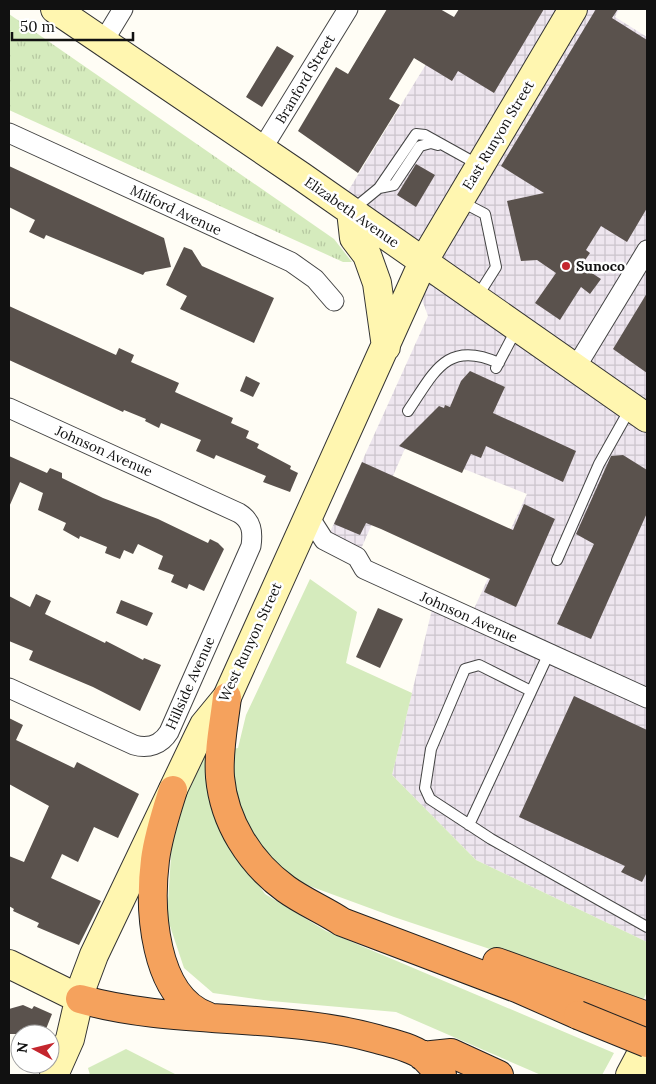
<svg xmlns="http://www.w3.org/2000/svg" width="656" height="1084" viewBox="0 0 656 1084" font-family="Lora,serif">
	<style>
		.industrial { fill: url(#industrial-grid) }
		.grass { fill: #d5ebbd }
		.park { fill: url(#park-tufts) }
		.building { fill: #5a524d }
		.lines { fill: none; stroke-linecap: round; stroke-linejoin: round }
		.lane-casing { stroke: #444; stroke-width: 12 }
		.street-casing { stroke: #444; stroke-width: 21 }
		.secondary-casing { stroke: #333; stroke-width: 30 }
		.highway-casing { stroke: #222; stroke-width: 30 }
		.lane { stroke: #fff; stroke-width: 10 }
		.street { stroke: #fff; stroke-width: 19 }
		.secondary { stroke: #fff6b0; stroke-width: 28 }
		.highway { stroke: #f5a25d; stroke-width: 28 }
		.highway-bridge-casing { stroke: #222; stroke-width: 30; stroke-linecap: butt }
		.highway-bridge { stroke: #f5a25d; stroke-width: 28 }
		.poi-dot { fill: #c4262e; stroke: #fff; stroke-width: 2 }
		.labels { text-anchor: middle; stroke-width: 5; stroke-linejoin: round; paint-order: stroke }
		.street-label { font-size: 14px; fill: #111; stroke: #fff }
		.poi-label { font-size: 14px; font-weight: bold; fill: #111; stroke: #fff; text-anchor: start }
	</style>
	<defs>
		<pattern id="industrial-grid" width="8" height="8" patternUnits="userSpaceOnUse" patternTransform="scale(1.25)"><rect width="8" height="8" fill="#eee6ef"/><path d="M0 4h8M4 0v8" fill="none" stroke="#cbc4cc"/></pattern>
		<pattern id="park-tufts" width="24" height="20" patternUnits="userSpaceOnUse" patternTransform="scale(1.25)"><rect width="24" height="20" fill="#d5ebbd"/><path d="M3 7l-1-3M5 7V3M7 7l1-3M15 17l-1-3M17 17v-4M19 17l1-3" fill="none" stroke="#b6c8a1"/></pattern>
	</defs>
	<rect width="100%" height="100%" fill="#fffdf5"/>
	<path class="industrial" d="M460,9H619L615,17L647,37V942L476,860L392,775L435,597L472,613L527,494L406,446L361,549L330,532L428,316L406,256L337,209Z"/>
	<path class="grass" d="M310,579L357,612L346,663L412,693L392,775L476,860L647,942V992L643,1000L394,917L296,881L266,855L248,827L239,805L233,782L232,749L238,748L246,715Z
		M205,746L210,748L225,837L265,894L326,931L614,1053L602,1075H541L396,1012L271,1001L213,993L184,968L167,917L173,826Z
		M126,1049L175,1074V1075H90L88,1068Z"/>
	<path class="park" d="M9,14L334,239L352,262H343L9,110Z"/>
	<path class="building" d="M387,9H440L454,17L459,9H544L494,93L458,71L452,81L414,58L389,99L400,105L358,173L298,131L336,67L348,74Z
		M596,9H618L612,18L647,40V208L627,242L601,226L586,250L590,253L581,266L601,279L590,294L581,287L560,320L535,303L556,273L537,260L521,261L507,201L544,193L501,166Z
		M277,46L294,56L262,107L246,97Z
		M416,164L435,175L416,207L397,195Z
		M9,166L164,238L171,267L145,272L143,275L46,235L44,239L29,232L35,220L9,207Z
		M184,247L192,250L202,266L274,298L254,343L180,309L187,296L166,285Z
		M647,293V373L613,349Z
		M9,306L116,355L119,348L134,355L131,362L179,383L175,392L233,418L231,423L249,431L246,438L259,444L257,448L291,466L290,469L298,473L290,492L263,482L266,476L216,455L214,459L196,451L201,440L161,423L159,428L145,421L146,419L124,410L123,412L9,360Z
		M470,371L505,387L493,413L576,451L563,482L486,446L481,458L471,454L462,473L399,446L439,406L444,408L445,405L450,407L461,381Z
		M246,376L260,383L253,397L240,391Z
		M623,455L647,470V513L591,639L557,624L594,544L576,534L611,456Z
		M9,456L47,473L50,468L62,473V478L103,498L158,519L208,543L210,539L218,543L224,549L204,591L189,584L187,589L171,582L174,575L158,569L163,556L138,544L133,554L124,550L120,559L105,553L107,547L80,536L79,539L63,530L66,523L38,510L43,493L20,482L9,507Z
		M362,462L513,530L524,504L555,519L516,607L484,592L490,579L381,529L366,523L360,535L334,524Z
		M36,594L51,601L45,614L105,643L106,641L143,660L144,658L161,665L140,711L93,687L29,660L33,651L9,641V596L30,607Z
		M121,600L153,613L147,626L116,613Z
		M378,608L403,619L380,668L356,657Z
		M574,696L647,730V872L642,882L621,872L625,866L519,817Z
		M9,718L23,725L16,740L74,768L77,762L139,794L118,838L94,827L78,862L62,854L51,878L101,901L79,945L37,927L39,923L13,911L14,909L9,906V856L24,862L49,806L9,784Z
		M23,1005L32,1009L34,1006L52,1014L44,1034H9V1009Z"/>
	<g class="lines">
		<defs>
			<path id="lane" d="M379,188L394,185L420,146L431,143L438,145
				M460,201L485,214L496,267L477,297
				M351,211L379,188L416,134L425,135L479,165
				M496,368L517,328
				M408,411C434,373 446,339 499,363
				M557,560L599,464L631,407
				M531,691L479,665L465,669L431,749L425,788L430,799L491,839L647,927
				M469,825L549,653"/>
			<path id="street" d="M103,42L123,9
				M9,133L291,262L315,279L334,301
				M262,149L348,9
				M576,367L647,250
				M9,408L239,513C252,521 253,532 251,546L169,732C161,745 148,749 134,745L9,688
				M308,515L324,540L357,557L364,569L647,698"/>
			<path id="secondary" d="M55,9L301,176L647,418
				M351,211L354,238L367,255L377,283L386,347
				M9,964L80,999
				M54,1075L70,1039L82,987L94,955L198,737L204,725L227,697L423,262L573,9
				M630,1075L647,1043"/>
			<path id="highway" d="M227,697C224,723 218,751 220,777C224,822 250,863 286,889C304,902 324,910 342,922L519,989L578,1015
				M173,790C166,812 158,836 155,860C149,908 153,996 207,1016
				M497,962L647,1016
				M80,999C175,1026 280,1012 377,1039C391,1043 411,1047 423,1056C429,1062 435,1069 442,1075
				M422,1056L451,1053L499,1075"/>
		</defs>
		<use href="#lane" class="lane-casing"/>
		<use href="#street" class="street-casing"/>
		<use href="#secondary" class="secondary-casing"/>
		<use href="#highway" class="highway-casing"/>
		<use href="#lane" class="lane"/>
		<use href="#street" class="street"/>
		<use href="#secondary" class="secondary"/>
		<use href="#highway" class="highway"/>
		<defs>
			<path id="highway-bridge" d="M578,1015L647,1043"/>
		</defs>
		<use href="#highway-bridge" class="highway-bridge-casing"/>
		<use href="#highway-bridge" class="highway-bridge"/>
	</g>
	<circle class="poi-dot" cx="566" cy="266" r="5"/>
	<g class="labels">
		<g class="street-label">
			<text transform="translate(305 79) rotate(-59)" y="5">Branford Street</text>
			<text transform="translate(498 135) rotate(-59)" y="5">East Runyon Street</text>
			<text transform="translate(176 210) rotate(25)" y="5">Milford Avenue</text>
			<text transform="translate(352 212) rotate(35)" y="5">Elizabeth Avenue</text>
			<text transform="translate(104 451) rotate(24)" y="5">Johnson Avenue</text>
			<text transform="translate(469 617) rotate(24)" y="5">Johnson Avenue</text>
			<text transform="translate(250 642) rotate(-65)" y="5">West Runyon Street</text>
			<text transform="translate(190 683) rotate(-66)" y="5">Hillside Avenue</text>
		</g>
		<g class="poi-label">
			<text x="576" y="271">Sunoco</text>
		</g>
	</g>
	<rect width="656" height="1084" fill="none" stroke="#111111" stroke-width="20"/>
	<g transform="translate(35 1049) rotate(277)"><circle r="24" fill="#ffffff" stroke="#a0a0a0"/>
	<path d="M0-4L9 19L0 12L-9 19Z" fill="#c4262e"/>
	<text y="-8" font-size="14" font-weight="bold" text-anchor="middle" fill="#111111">N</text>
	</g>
	<path d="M12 32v8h121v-8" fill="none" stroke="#111111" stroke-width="2.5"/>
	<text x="20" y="32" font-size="15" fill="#111111" stroke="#ffffff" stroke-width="4" paint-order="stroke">50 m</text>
</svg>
